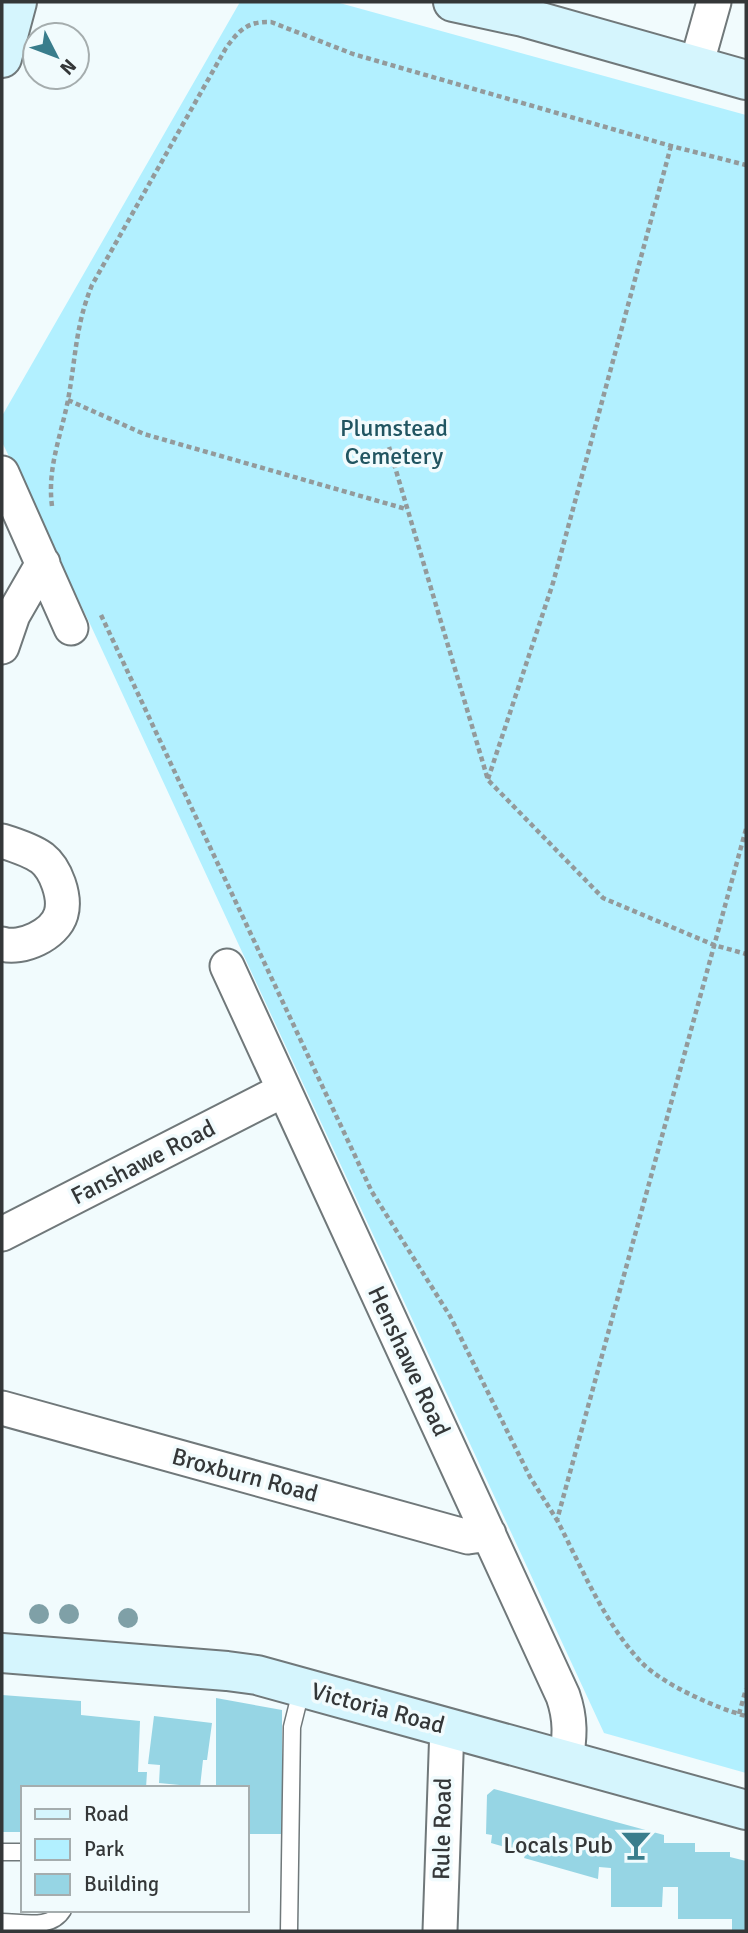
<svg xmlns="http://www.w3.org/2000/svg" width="748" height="1933" viewBox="0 0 748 1933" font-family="Signika,sans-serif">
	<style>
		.green { fill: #b2f0ff }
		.building { fill: #96d5e4 }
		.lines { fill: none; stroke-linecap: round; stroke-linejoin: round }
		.lane-casing { stroke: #70787a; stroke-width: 19 }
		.street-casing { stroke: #70787a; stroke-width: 37 }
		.secondary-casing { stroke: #70787a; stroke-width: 42 }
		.path { stroke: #939a9b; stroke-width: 4.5; stroke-dasharray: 5 3.5; stroke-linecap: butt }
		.lane { stroke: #fff; stroke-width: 16 }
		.street { stroke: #fff; stroke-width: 33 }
		.secondary { stroke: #d5f5fd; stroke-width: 38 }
		.tree { fill: #7fa0a7 }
		.labels { text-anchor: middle; stroke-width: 7; stroke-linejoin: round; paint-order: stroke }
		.park-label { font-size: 24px; fill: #215561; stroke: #f1fbfd }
		.street-label { font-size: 24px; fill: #343738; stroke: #f1fbfd }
		.poi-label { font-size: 24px; fill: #343738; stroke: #f1fbfd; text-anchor: end }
	</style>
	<rect width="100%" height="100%" fill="#f1fbfd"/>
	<path class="green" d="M240,2H336L746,115V1773L604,1733L91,626L2,442V416Z"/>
	<path class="building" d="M2,1695L81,1701V1715L140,1721L138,1772H147L146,1788H23V1832H2Z
		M216,1698L282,1710V1834H247V1788H216Z
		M154,1716L212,1723L207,1760H203L200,1787L159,1783L160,1765L148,1764Z
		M494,1789L664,1835V1843H695V1852H730V1857L746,1861V1931H732V1919H678V1887H663L662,1907H611V1868L599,1867L598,1879L524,1858L526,1853L491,1843L492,1835L486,1834L487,1795Z"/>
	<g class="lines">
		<defs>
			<path id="lane" d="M2,1852H23
				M2,1922C22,1922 51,1930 63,1910
				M289,1931L292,1727L302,1687"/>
			<path id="street" d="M696,66L714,2
				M2,473L71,628
				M2,647L13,615L43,563
				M2,841C15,845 31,850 42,858C56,869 66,897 61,914C55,935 21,950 2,944
				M227,966L563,1696C571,1719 570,1737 566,1760
				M2,1234L284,1090
				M2,1408L468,1537L489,1534
				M440,1931L447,1726"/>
			<path id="secondary" d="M453,2L523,17L746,80
				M2,58L17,2
				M2,1653L227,1671L257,1675L746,1810"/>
		</defs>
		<use href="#lane" class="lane-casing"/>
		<use href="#street" class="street-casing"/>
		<use href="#secondary" class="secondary-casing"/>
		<path class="path" d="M68,400L144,434L406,509
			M389,447L488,780L603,898L714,945L746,954
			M52,506C47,468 61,436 68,400C76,357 75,327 92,285L226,48C239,30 248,21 271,22L353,54L671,146L746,165
			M101,615L372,1192L450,1316L530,1477L557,1520
			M488,779L553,583L671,146
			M746,829L557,1520C582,1568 604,1623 642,1663C664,1685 716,1708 746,1716
			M739,1714L746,1689"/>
		<use href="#lane" class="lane"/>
		<use href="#street" class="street"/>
		<use href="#secondary" class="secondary"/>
	</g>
	<g class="tree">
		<circle cx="39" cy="1614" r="10"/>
		<circle cx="69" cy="1614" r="10"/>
		<circle cx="128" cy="1618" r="10"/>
	</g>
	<defs>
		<symbol id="bar-bare" viewBox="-9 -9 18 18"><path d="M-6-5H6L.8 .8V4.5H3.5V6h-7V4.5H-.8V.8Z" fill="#397d8c" stroke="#f1fbfd" stroke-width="2.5" paint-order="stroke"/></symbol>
	</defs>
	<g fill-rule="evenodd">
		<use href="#bar-bare" x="614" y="1823" width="44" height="44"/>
	</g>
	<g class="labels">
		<g class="park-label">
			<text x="394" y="436">Plumstead<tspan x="394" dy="28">Cemetery</tspan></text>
		</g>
		<g class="street-label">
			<text transform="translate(143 1162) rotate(-27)" y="8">Fanshawe Road</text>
			<text transform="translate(409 1361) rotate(65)" y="8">Henshawe Road</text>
			<text transform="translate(245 1475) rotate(15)" y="8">Broxburn Road</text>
			<text transform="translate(378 1708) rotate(15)" y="8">Victoria Road</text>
			<text transform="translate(442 1829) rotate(-89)" y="8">Rule Road</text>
		</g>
		<g class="poi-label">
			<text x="613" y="1853">Locals Pub</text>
		</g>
	</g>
	<rect width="748" height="1933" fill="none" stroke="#343738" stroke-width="7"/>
	<rect x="21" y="1786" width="228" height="126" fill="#f1fbfd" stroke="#a5adae" stroke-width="2"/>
	<rect x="35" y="1809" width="35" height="10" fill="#d5f5fd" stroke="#a5adae" stroke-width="2"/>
	<text x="84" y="1821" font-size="21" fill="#343738">Road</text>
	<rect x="35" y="1839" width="35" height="21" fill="#b2f0ff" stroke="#a5adae" stroke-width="2"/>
	<text x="84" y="1856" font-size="21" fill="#343738">Park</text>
	<rect x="35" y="1874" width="35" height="21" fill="#96d5e4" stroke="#a5adae" stroke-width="2"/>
	<text x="84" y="1891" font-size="21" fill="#343738">Building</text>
	<g transform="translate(56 56) rotate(132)"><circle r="33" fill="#f1fbfd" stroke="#a5adae" stroke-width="2"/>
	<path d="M0-5L12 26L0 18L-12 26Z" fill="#397d8c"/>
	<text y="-10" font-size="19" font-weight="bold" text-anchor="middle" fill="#343738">N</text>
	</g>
</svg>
